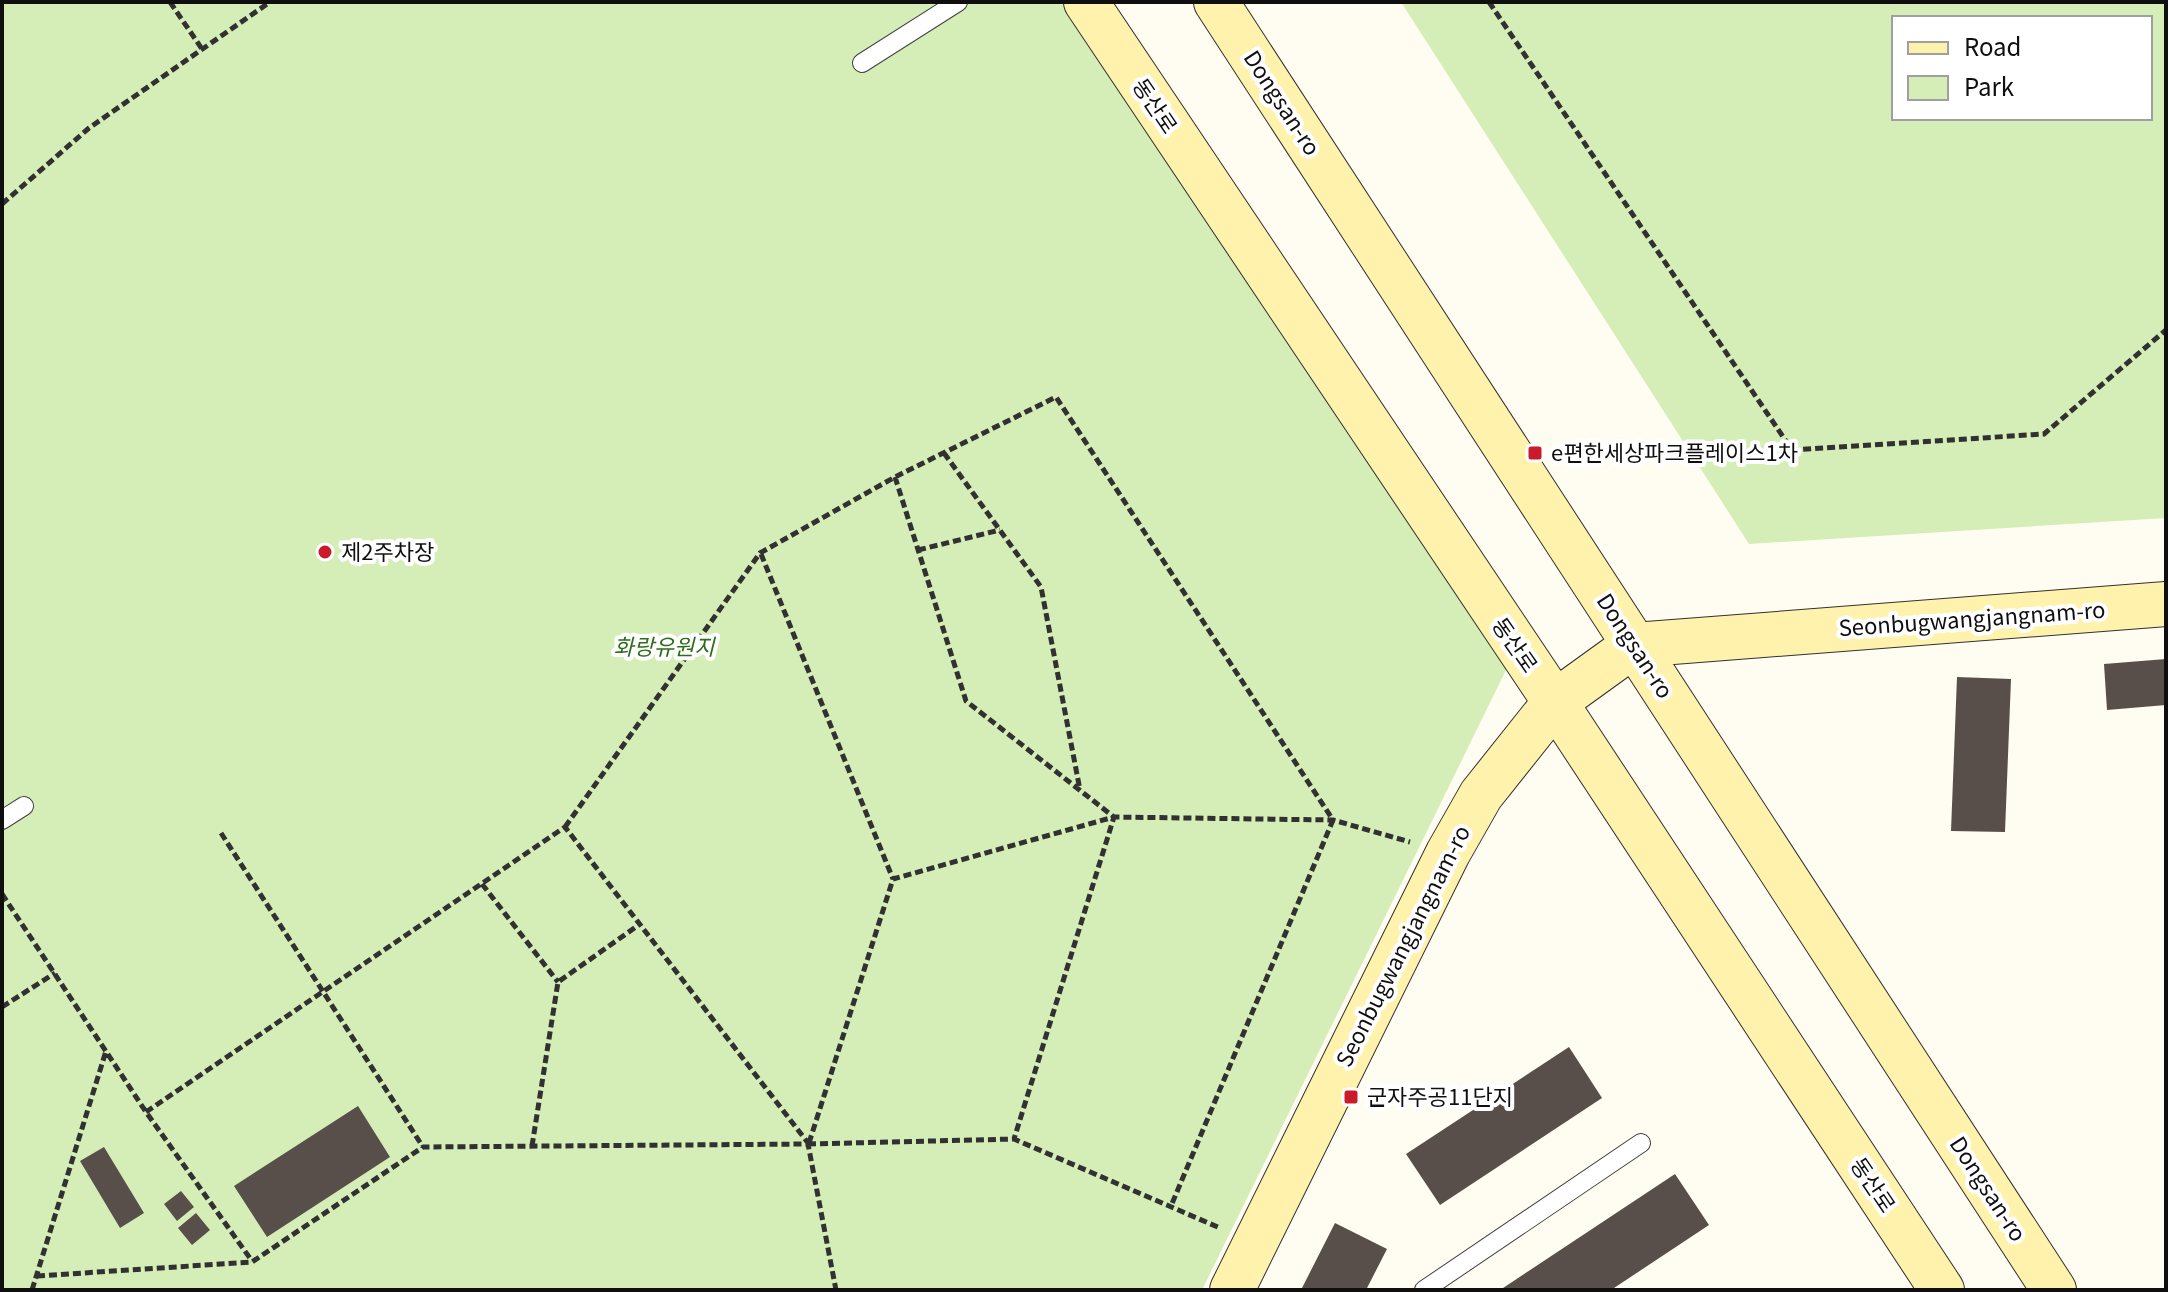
<svg xmlns="http://www.w3.org/2000/svg" width="2168" height="1292" viewBox="0 0 2168 1292" font-family="Georgia,'Noto Sans KR',serif">
	<style>
		.green { fill: #d5edb7; fill-rule: evenodd }
		.building { fill: #594f4a }
		.lines { fill: none; stroke-linecap: round; stroke-linejoin: round }
		.lane-casing { stroke: #424242; stroke-width: 20 }
		.secondary-casing { stroke: #313131; stroke-width: 46 }
		.path { stroke: #313131; stroke-width: 5; stroke-dasharray: 8 4; stroke-linecap: butt }
		.lane { stroke: #fff; stroke-width: 18 }
		.secondary { stroke: #fff2ac; stroke-width: 44 }
		.poi-dot { fill: #cb1b2b; stroke: #fff; stroke-width: 3 }
		.labels { text-anchor: middle; stroke-width: 8; stroke-linejoin: round; paint-order: stroke }
		.street-label { font-size: 22px; fill: #0f0f0f; stroke: #fff }
		.poi-label { font-size: 22px; fill: #0f0f0f; stroke: #fff; text-anchor: start }
		.park-label { font-size: 22px; font-style: italic; fill: #2e6d19; stroke: #fff }
	</style>
	<rect width="100%" height="100%" fill="#fffcf1"/>
	<path class="green" d="M2,2H1064L1507,668L1202,1290H2Z
		M1401,2H2166V518L1749,544ZM1894,18H2150V118H1894Z"/>
	<path class="building" d="M2166,659V705L2107,710L2104,664Z
		M1957,677L2011,679L2005,832L1951,831Z
		M1569,1047L1602,1098L1440,1205L1406,1154Z
		M358,1106L390,1157L267,1237L234,1186Z
		M104,1147L144,1213L120,1228L80,1161Z
		M1675,1174L1709,1225L1611,1290H1500Z
		M181,1191L194,1207L177,1221L164,1204Z
		M196,1213L210,1230L192,1245L178,1228Z
		M1335,1223L1387,1249L1366,1290H1301Z"/>
	<g class="lines">
		<defs>
			<path id="lane" d="M862,63L958,2
				M2,820L24,806
				M1424,1290L1641,1143"/>
			<path id="secondary" d="M1086,2L1555,702L1942,1290
				M1216,2L2054,1290
				M1634,645L2166,604
				M1232,1290L1448,853L1481,795L1555,702L1634,645"/>
		</defs>
		<use href="#lane" class="lane-casing"/>
		<use href="#secondary" class="secondary-casing"/>
		<path class="path" d="M170,2L202,49
			M1489,2L1792,450L2044,434L2166,330
			M2,204L89,128L270,2
			M944,453L1041,587L1080,790
			M895,477L966,701L1114,817L1014,1139
			M918,550L1000,530
			M761,554L893,879
			M565,827L760,553L895,477L1056,397L1333,820L1171,1206
			M221,833L423,1147
			M482,884L558,982
			M2,894L146,1112L252,1261
			M2,1007L55,973
			M146,1112L565,827L808,1143
			M809,1143L893,879L1114,817L1333,820L1410,842
			M808,1144L1014,1139L1220,1228
			M532,1146L558,982L640,924
			M37,1276L252,1262L423,1147L808,1144L836,1290
			M32,1290L106,1051"/>
		<use href="#lane" class="lane"/>
		<use href="#secondary" class="secondary"/>
	</g>
	<g class="poi-dot">
		<rect x="1527" y="445" width="16" height="16" rx="4"/>
		<circle cx="325" cy="552" r="8"/>
		<rect x="1343" y="1089" width="16" height="16" rx="4"/>
	</g>
	<g class="labels">
		<g class="street-label">
			<text transform="translate(1282 103) rotate(57)" y="8">Dongsan-ro</text>
			<text transform="translate(1155 106) rotate(56)" y="8">동산로</text>
			<text transform="translate(1972 619) rotate(-4)" y="8">Seonbugwangjangnam-ro</text>
			<text transform="translate(1515 645) rotate(55)" y="8">동산로</text>
			<text transform="translate(1635 646) rotate(57)" y="8">Dongsan-ro</text>
			<text transform="translate(1403 946) rotate(-63)" y="8">Seonbugwangjangnam-ro</text>
			<text transform="translate(1873 1185) rotate(56)" y="8">동산로</text>
			<text transform="translate(1988 1189) rotate(57)" y="8">Dongsan-ro</text>
		</g>
		<g class="poi-label">
			<text x="1551" y="461">e편한세상파크플레이스1차</text>
			<text x="341" y="560">제2주차장</text>
			<text x="1367" y="1105">군자주공11단지</text>
		</g>
		<g class="park-label">
			<text x="664" y="655">화랑유원지</text>
		</g>
	</g>
	<rect width="2168" height="1292" fill="none" stroke="#0f0f0f" stroke-width="8"/>
	<rect x="1892" y="16" width="260" height="104" fill="#ffffff" stroke="#9f9f9f" stroke-width="2"/>
	<rect x="1908" y="42" width="40" height="12" fill="#fff2ac" stroke="#9f9f9f" stroke-width="2"/>
	<text x="1964" y="56" font-size="24" fill="#0f0f0f">Road</text>
	<rect x="1908" y="76" width="40" height="24" fill="#d5edb7" stroke="#9f9f9f" stroke-width="2"/>
	<text x="1964" y="96" font-size="24" fill="#0f0f0f">Park</text>
</svg>
